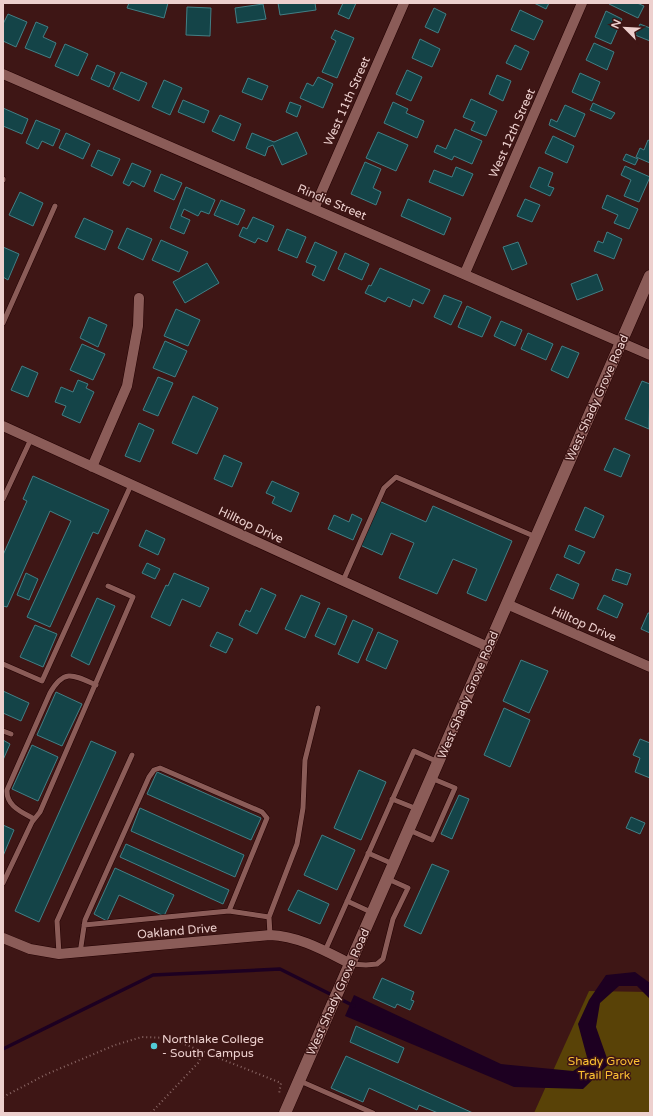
<svg xmlns="http://www.w3.org/2000/svg" width="653" height="1116" viewBox="0 0 653 1116" font-family="'Varela Round',sans-serif">
	<style>
		.green { fill: #594207 }
		.water { fill: #1d0021 }
		.lines { fill: none; stroke-linecap: round; stroke-linejoin: round }
		.stream { stroke: #1d0021; stroke-width: 3.5 }
		.building { fill: #144448; stroke: #427f85 }
		.lane-casing { stroke: #230002; stroke-width: 6 }
		.street-casing { stroke: #230002; stroke-width: 11 }
		.secondary-casing { stroke: #230002; stroke-width: 13 }
		.path { stroke: #8b6866; stroke-width: 2; stroke-dasharray: 1 3; stroke-linecap: butt }
		.lane { stroke: #8b5c58; stroke-width: 5 }
		.street { stroke: #8b5c58; stroke-width: 10 }
		.secondary { stroke: #8b5c58; stroke-width: 12 }
		.poi-dot { fill: #52cbd7; stroke: #3e1615; stroke-width: 1.5 }
		.labels { text-anchor: middle; stroke-width: 3; stroke-linejoin: round; paint-order: stroke }
		.street-label { font-size: 12px; fill: #edd0ce; stroke: #3e1615 }
		.poi-label { font-size: 12px; fill: #edd0ce; stroke: #3e1615; text-anchor: start }
		.park-label { font-size: 12px; fill: #fbc033; stroke: #3e1615 }
	</style>
	<rect width="100%" height="100%" fill="#3e1615"/>
	<path class="green" d="M589,991L650,992V1113H534Z"/>
	<path class="water" d="M635,972L650,983V999L637,986H619L600,1003L596,1027L609,1064L583,1089L514,1087L345,1016L354,995L501,1064L573,1071L588,1061L578,1024L589,1000L606,975Z"/>
	<g class="lines">
		<path class="stream" d="M3,1049L153,975L280,969L354,1006"/>
	</g>
	<path class="building" d="M129,3H168L164,18L127,8Z
		M278,3H315L316,10L280,15Z
		M343,3H356L349,19L338,14Z
		M534,3H549L546,9Z
		M610,3H637L644,6L638,18L609,4Z
		M263,4L266,19L237,23L235,8Z
		M187,7L211,8L210,36L186,35Z
		M434,8L446,14L438,33L425,27Z
		M520,10L543,21L534,40L511,30Z
		M606,11L622,19L611,44L595,37Z
		M8,14L27,22L16,47L3,41V24Z
		M36,22L48,27L43,37L56,43L50,58L25,48Z
		M640,24L650,28V41L635,35Z
		M335,30L354,38L337,78L322,72L336,41L331,38Z
		M420,39L440,49L432,67L412,58Z
		M594,43L614,52L607,70L586,60Z
		M65,44L88,54L78,76L55,66Z
		M515,45L529,52L521,70L506,63Z
		M97,65L115,73L109,87L91,79Z
		M407,70L422,77L411,101L396,94Z
		M121,72L147,83L139,101L113,89Z
		M580,73L600,82L592,101L572,92Z
		M497,75L511,81L503,101L489,94Z
		M318,77L333,84L323,108L300,98L307,83L313,86Z
		M248,78L268,86L262,100L242,92Z
		M164,80L182,88L170,115L152,107Z
		M471,99L497,111L486,136L471,130L475,122L463,117Z
		M183,100L209,111L204,123L178,112Z
		M290,102L301,106L297,117L286,112Z
		M393,102L408,109L406,113L424,121L417,138L384,123Z
		M593,103L615,113L611,119L590,110Z
		M565,105L585,114L575,137L549,125L551,119L557,122Z
		M3,108L28,119L22,134L3,126Z
		M220,115L241,124L234,141L212,131Z
		M36,120L60,130L53,146L42,141L38,149L26,143Z
		M455,129L482,141L472,164L454,156L452,160L434,152L437,145L446,149Z
		M297,132L307,154L282,165L273,145L268,147L265,156L246,148L252,133L274,142Z
		M378,132L408,145L396,171L366,158Z
		M66,133L90,144L83,159L59,148Z
		M553,136L574,146L567,163L545,153Z
		M648,140L650,141V163L636,157L640,148L644,150Z
		M98,150L120,159L112,176L91,166Z
		M626,154L638,159L635,165L623,160Z
		M365,162L381,169L373,188L381,192L376,205L351,194Z
		M132,163L151,171L144,187L132,181L129,186L123,183Z
		M625,166L650,177L639,202L624,196L631,180L621,175Z
		M456,167L473,174L463,196L429,182L434,170L452,177Z
		M539,167L553,173L548,186L554,188L550,196L530,187Z
		M161,174L182,183L174,200L154,191Z
		M186,187L215,200L209,214L201,211L198,216L184,209L181,216L190,220L184,234L170,228Z
		M20,192L43,203L33,226L9,215Z
		M607,195L638,209L629,229L614,223L618,215L602,208Z
		M408,199L451,218L444,235L401,216Z
		M525,199L540,205L532,222L517,216Z
		M221,200L245,210L238,225L214,215Z
		M253,217L274,226L267,242L258,238L255,243L239,236L243,227L247,229Z
		M84,218L113,231L105,250L75,237Z
		M127,228L152,239L143,260L118,248Z
		M287,229L306,237L297,258L278,250Z
		M607,232L622,239L614,259L594,251L598,241L603,243Z
		M161,240L188,252L179,272L152,260Z
		M315,242L337,252L324,281L312,275L316,266L306,262Z
		M518,242L527,264L512,270L503,247Z
		M3,247L19,254L8,280L3,277Z
		M345,253L369,264L362,280L338,269Z
		M207,263L219,283L185,303L173,282Z
		M380,268L430,290L423,304L413,299L410,307L388,297L385,302L365,293L369,285L371,286Z
		M597,274L603,290L577,300L571,284Z
		M444,295L462,302L451,325L434,317Z
		M467,306L491,317L482,337L458,327Z
		M176,309L200,320L188,346L164,336Z
		M89,317L107,325L98,347L80,338Z
		M501,321L522,330L515,346L494,336Z
		M528,333L553,344L546,360L521,349Z
		M165,341L187,351L175,377L153,368Z
		M82,344L105,354L93,380L70,370Z
		M562,346L579,353L568,378L551,370Z
		M22,366L38,373L28,397L11,390Z
		M158,377L173,383L158,416L143,410Z
		M78,380L88,384L86,388L94,392L80,423L62,415L66,406L55,402L61,387L73,392Z
		M642,381L650,384L649,429L625,419Z
		M193,396L218,408L197,454L172,443Z
		M139,423L154,430L140,462L125,456Z
		M614,448L630,455L621,477L604,470Z
		M224,455L242,463L232,487L214,479Z
		M33,476L109,510L98,534L93,532L50,627L27,617L71,521L50,511L7,607L3,606V555L27,501L23,499Z
		M272,481L299,493L291,512L272,503L275,497L266,493Z
		M379,501L426,522L433,506L512,541L486,601L467,593L477,569L453,559L437,594L399,578L414,543L391,533L382,555L360,545Z
		M585,507L604,516L594,538L575,530Z
		M352,514L362,519L353,540L328,529L334,515L349,522Z
		M146,530L165,539L158,555L139,546Z
		M569,545L585,552L579,564L564,557Z
		M147,563L160,569L155,579L142,573Z
		M616,569L631,574L627,585L612,580Z
		M26,573L38,579L29,600L17,595Z
		M174,573L209,588L200,607L182,599L170,626L151,617L166,585L168,586Z
		M557,574L579,584L573,599L550,589Z
		M261,588L276,595L257,634L239,625L246,610L250,612Z
		M301,595L320,603L305,638L285,629Z
		M604,595L623,604L617,618L597,609Z
		M97,598L115,606L89,665L71,656Z
		M328,608L347,616L335,645L315,636Z
		M648,613H650V633L641,629Z
		M353,620L373,629L358,663L338,654Z
		M35,625L57,634L43,667L20,657Z
		M217,632L233,639L226,653L210,646Z
		M378,632L398,641L386,669L366,660Z
		M521,660L548,671L529,713L503,701Z
		M3,691L29,703L21,721L3,713Z
		M56,692L82,704L62,746L37,735Z
		M504,708L530,720L510,767L484,755Z
		M640,739L650,743V778L635,772L640,758L633,755Z
		M3,740L10,744L3,760Z
		M91,741L116,752L39,922L15,911Z
		M32,745L58,757L38,801L12,789Z
		M359,770L386,782L361,840L334,828Z
		M157,772L261,818L251,840L147,794Z
		M459,795L469,799L452,839L441,834Z
		M140,808L244,855L235,877L131,831Z
		M631,817L645,823L640,834L626,828Z
		M3,825L14,830L3,856Z
		M322,835L355,850L337,890L304,875Z
		M126,844L229,890L223,904L120,857Z
		M432,864L449,871L421,934L404,926Z
		M115,868L174,895L164,916L119,895L107,921L94,914Z
		M298,890L329,904L320,924L288,910Z
		M382,978L414,992L411,1000L414,1001L410,1010L397,1004L395,1008L373,998Z
		M356,1026L404,1048L398,1063L350,1042Z
		M346,1056L473,1113H438L419,1105L417,1110L369,1088L363,1102L331,1088Z"/>
	<g class="lines">
		<defs>
			<path id="lane" d="M3,179V180
				M3,323L55,206
				M3,499L31,439
				M343,581L384,488L396,477L536,537
				M3,664L42,681L131,485
				M3,731L11,734
				M392,799L417,809
				M34,819C22,812 6,806 7,790L50,693C64,668 74,675 96,685
				M409,830L432,840L455,788L431,778
				M368,853L393,864
				M3,883L32,822L40,812L133,597L108,586
				M347,901L373,913
				M269,917L297,844L303,808L305,760L318,708
				M84,925L229,911
				M325,951L414,751L438,762
				M80,953L85,920L149,777L154,770L160,768L262,812L267,818L229,911L269,917L270,935
				M59,954L57,921L132,755
				M351,964L366,965L377,964L383,959L393,919L408,888L388,879
				M300,1081L373,1113"/>
			<path id="street" d="M3,74L650,355
				M314,209L404,3
				M465,273L582,3
				M3,426L488,647
				M92,467L127,386L138,326L139,298
				M507,604L650,667
				M3,938L30,949L59,954L270,935C299,936 325,951 351,964"/>
			<path id="secondary" d="M285,1113L650,276"/>
		</defs>
		<use href="#lane" class="lane-casing"/>
		<use href="#street" class="street-casing"/>
		<use href="#secondary" class="secondary-casing"/>
		<path class="path" d="M3,1097L47,1074L115,1045L142,1037L169,1038L281,1083L279,1094
			M151,1113L198,1063L204,1051"/>
		<use href="#lane" class="lane"/>
		<use href="#street" class="street"/>
		<use href="#secondary" class="secondary"/>
	</g>
	<circle class="poi-dot" cx="154" cy="1046" r="4"/>
	<g class="labels">
		<g class="street-label">
			<text transform="translate(347 101) rotate(-66)" y="4">West 11th Street</text>
			<text transform="translate(512 133) rotate(-66)" y="4">West 12th Street</text>
			<text transform="translate(332 202) rotate(23)" y="4">Rindie Street</text>
			<text transform="translate(597 398) rotate(-66)" y="4">West Shady Grove Road</text>
			<text transform="translate(251 525) rotate(25)" y="4">Hilltop Drive</text>
			<text transform="translate(584 624) rotate(24)" y="4">Hilltop Drive</text>
			<text transform="translate(468 695) rotate(-67)" y="4">West Shady Grove Road</text>
			<text transform="translate(177 931) rotate(-5)" y="4">Oakland Drive</text>
			<text transform="translate(338 992) rotate(-66)" y="4">West Shady Grove Road</text>
		</g>
		<g class="poi-label">
			<text x="162" y="1043">Northlake College<tspan x="162" dy="14">- South Campus</tspan></text>
		</g>
		<g class="park-label">
			<text x="604" y="1065">Shady Grove<tspan x="604" dy="14">Trail Park</tspan></text>
		</g>
	</g>
	<rect width="653" height="1116" fill="none" stroke="#edd0ce" stroke-width="8"/>
	<g transform="translate(625 28) rotate(294)" stroke="#3e1615" stroke-width="3" paint-order="stroke">
	<path d="M0-3L7 15L0 10L-7 15Z" fill="#edd0ce"/>
	<text y="-6" font-size="11" font-weight="bold" text-anchor="middle" fill="#edd0ce">N</text>
	</g>
</svg>
